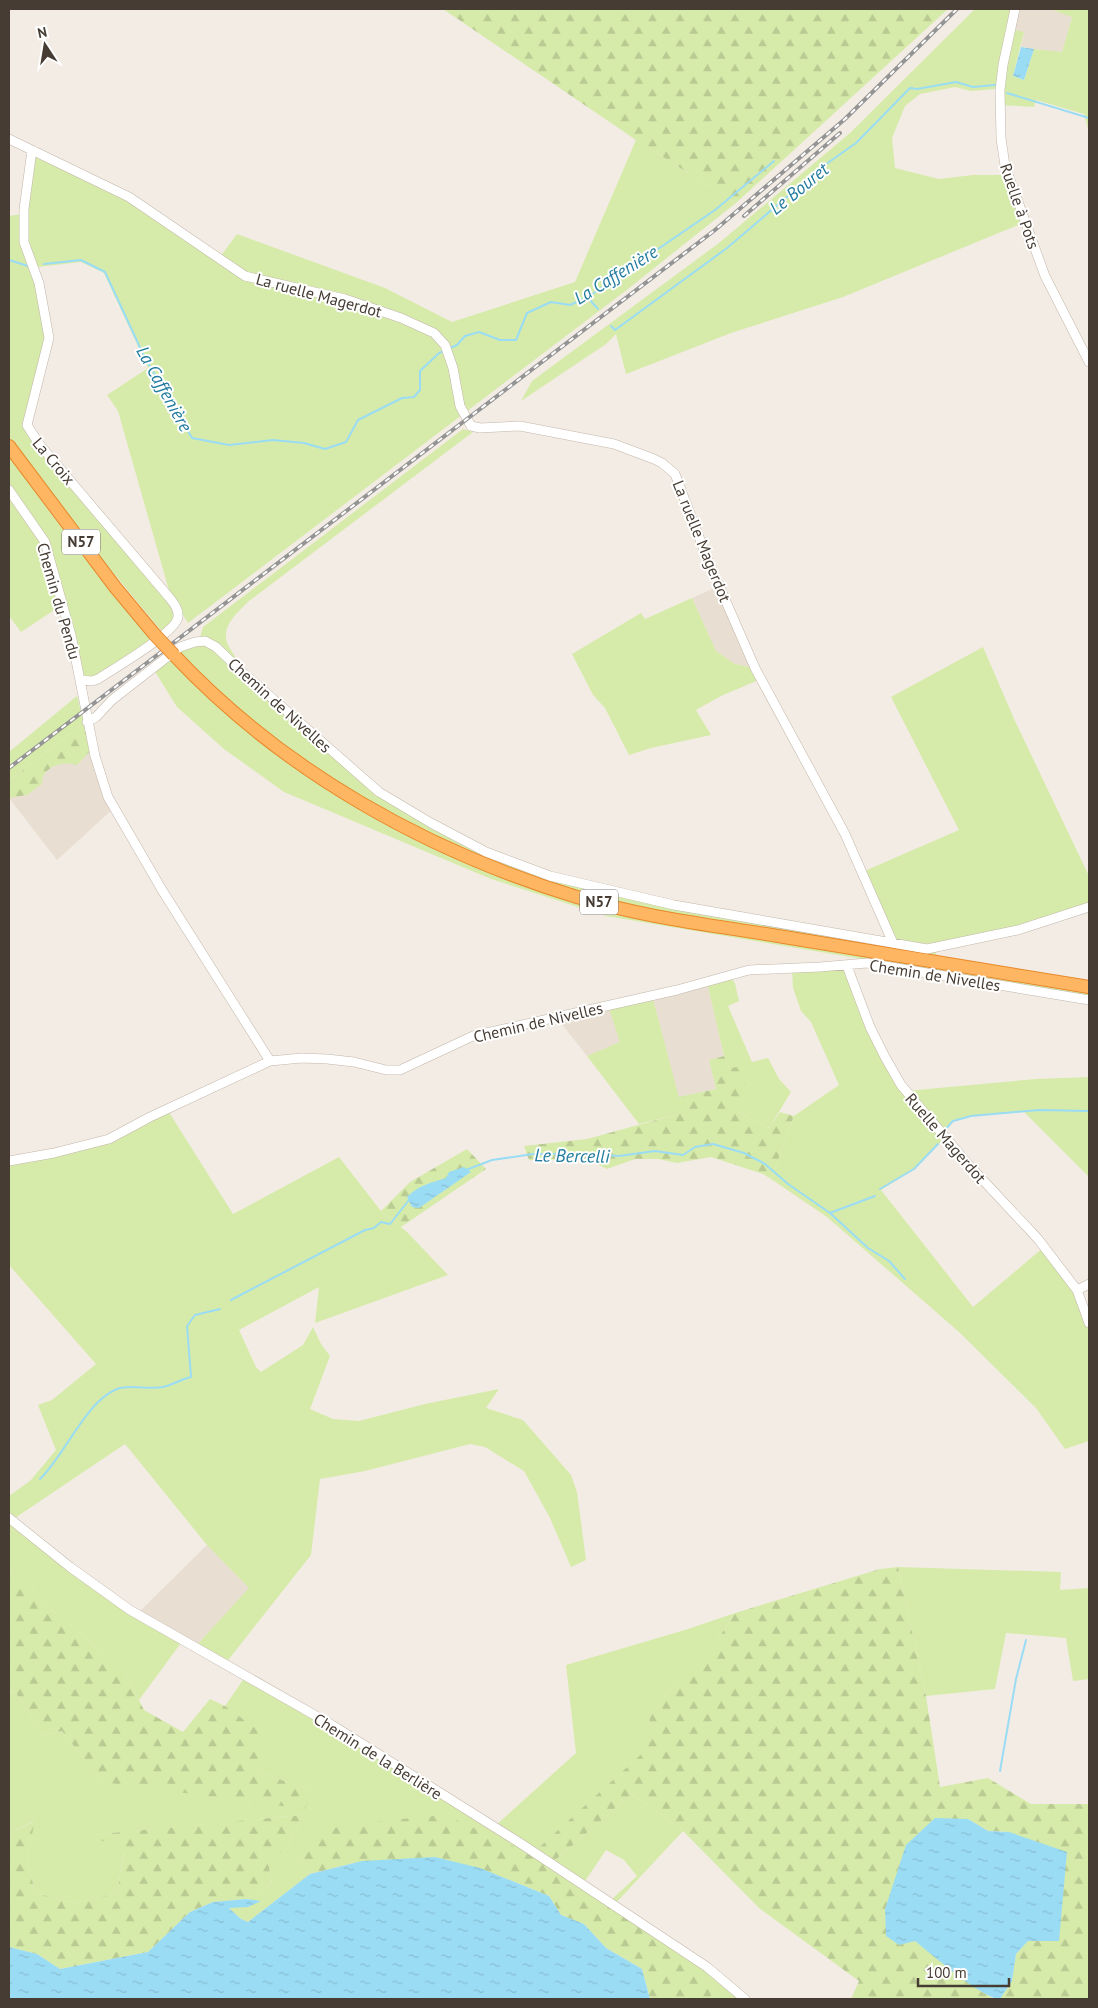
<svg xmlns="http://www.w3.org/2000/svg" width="1098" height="2008" viewBox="0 0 1098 2008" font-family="'PT Sans',sans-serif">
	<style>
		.residential { fill: #e8ded1 }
		.grass { fill: #d6eba9 }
		.forest { fill: url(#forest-firs) }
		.water { fill: url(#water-ripples) }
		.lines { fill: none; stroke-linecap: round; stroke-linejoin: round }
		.stream { stroke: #9bdcf5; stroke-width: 2 }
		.minor-casing { stroke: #c2b6a9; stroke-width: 10 }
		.highway-casing { stroke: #e88829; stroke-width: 14 }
		.minor { stroke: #fff; stroke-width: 9 }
		.highway { stroke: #ffb663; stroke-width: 12 }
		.rail-casing { stroke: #949494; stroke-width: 4 }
		.rail { stroke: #fff; stroke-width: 2; stroke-dasharray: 5.5; stroke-linecap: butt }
		.highway-bridge-casing { stroke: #e88829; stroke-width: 14; stroke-linecap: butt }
		.highway-bridge { stroke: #ffb663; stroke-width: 12 }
		.labels { text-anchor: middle; stroke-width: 4; stroke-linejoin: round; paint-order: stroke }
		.shield { fill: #fff; stroke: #7e7670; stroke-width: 1 }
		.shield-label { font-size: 15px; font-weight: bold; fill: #463c33 }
		.street-label { font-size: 16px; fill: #463c33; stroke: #fff }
		.water-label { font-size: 18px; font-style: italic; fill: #227ba0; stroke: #fff }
	</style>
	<defs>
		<pattern id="forest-firs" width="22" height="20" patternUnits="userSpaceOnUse" patternTransform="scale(1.25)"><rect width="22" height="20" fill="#d6eba9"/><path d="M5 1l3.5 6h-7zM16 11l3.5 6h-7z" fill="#b9ca92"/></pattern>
		<pattern id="water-ripples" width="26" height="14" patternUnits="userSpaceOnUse" patternTransform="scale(1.25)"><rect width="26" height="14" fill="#9bdcf5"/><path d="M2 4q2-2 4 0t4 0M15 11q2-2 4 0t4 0" fill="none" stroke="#87bed2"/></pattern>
	</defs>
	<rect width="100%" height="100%" fill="#f3ece4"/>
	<path class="residential" d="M1013,9H1050L1072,16L1062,53L1021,47L1024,33L1010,29Z
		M719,586L755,668L735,664L716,651L692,598Z
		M93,748L114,808L57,860L9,798L27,795L47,769L62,763H73Z
		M707,982L724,1056L709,1060L716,1089L678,1097L652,995Z
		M608,1005L621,1042L587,1056L557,1018Z
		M207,1545L250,1588L196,1646L137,1614Z"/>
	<path class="grass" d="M975,9H1012L996,89L971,91L955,87L920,94L905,106L892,138L895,168L939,179L973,175H1005L1023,223L843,297L731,333L626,374L616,334L606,344L521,401L532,381L719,243L850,133Z
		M1050,9H1089V133L1084,114L1036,100L1034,107L1000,105L1010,29L1024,32L1013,76L1024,80L1034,49L1062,52L1072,17Z
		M636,140L736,203L628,289L188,623L170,594L118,411L107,395L148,368L104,273L81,262L38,267L46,296V335L25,431L91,510L171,602L176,618L163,633L69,519L9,438V216L22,214L30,145L115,185L220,257L237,234L385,288L452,322L575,282Z
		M463,429L473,432L249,601C237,613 220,627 228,645C233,655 239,659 240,670L216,647L199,641L203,627Z
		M9,456L58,523L154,641L97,677L91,678L83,675L81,670L67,607L45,535L9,484Z
		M9,495L45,545L62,605L21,632L9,616Z
		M692,598L716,651L735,664L755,668L761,679L721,696L696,710L711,735L651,748L629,755L605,708L593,695L572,654L641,613L645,619Z
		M204,642L413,816L556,880L935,950L937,958L663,913L604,899L548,883L426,834L352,792L276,739L224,696L179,651Z
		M983,647L1015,721L1089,876V904L1017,927L933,944L889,940L860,873L959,830L891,697Z
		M170,659L347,800L548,892L1089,991V997L606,916L491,879L284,792L224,749L177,707L154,670Z
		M77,696L84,723L9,781V752Z
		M847,966L848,972L906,1091L1036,1079L1089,1077V1177L1023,1111L960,1118L953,1121L941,1133L945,1138L914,1169L881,1190L973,1307L1044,1247L1073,1283L1089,1323V1441L1065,1449L1036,1408L959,1332L827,1217L771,1179L794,1116L839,1085L811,1022L801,1011L793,988L792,968Z
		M729,975L735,983L739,1001L728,1006L752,1062L768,1058L779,1079L791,1092L769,1128L736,1111L729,1068L724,1056L707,982Z
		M652,995L683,1113L639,1124L587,1056L620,1042L608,1005Z
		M167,1109L233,1214L339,1157L381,1211L407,1232L448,1275L315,1323L319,1287L239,1330L256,1367L261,1372L303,1345L313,1327L321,1344L330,1356L310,1409L333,1419L359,1421L425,1404L499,1389L486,1408L523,1420L571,1475L577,1492L586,1560L571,1567L550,1518L524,1471L485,1447L470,1444L365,1471L320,1479L311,1555L225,1664L196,1646L249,1588L207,1545L125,1444L12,1520L70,1567L184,1639L139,1700L123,1669L48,1607L28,1582L9,1567V1496L30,1481L56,1450L38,1405L52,1400L96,1364L9,1265V1161L84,1146Z
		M898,1567L1061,1572L1060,1590L1089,1588V1679L1073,1681L1066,1638L1006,1633L995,1689L926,1696Z
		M735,1613L718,1639L679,1678L650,1717L647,1750L534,1852L552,1863L632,1794L683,1831L614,1905L609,1902L637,1876L624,1860L606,1850L583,1884L296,1857L310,1874L248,1922L241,1919L228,1907H248L260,1901L246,1899L272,1884L268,1862L287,1848L302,1815L92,1835L124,1851L117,1893L75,1903L35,1893L27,1857L34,1821L9,1834V1693L14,1690L42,1735L62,1731L102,1782L312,1791L257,1771L261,1733L225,1706L245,1677L494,1827L576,1753L566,1665L685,1630Z
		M719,1976L745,1999H710Z"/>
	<path class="forest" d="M443,9H948L736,203L636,140Z
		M84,723L93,748L77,765C63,760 41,767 42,784L27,795L9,798V781Z
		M724,1056L729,1068L738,1067L745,1083L736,1111L769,1128L780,1112L794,1116L771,1179L763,1174L711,1157L677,1163L658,1159H635L607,1169L587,1159L529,1160L524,1146L587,1139L682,1113L678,1097L716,1089L709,1060Z
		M467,1149L486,1169L401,1227L381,1211L410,1182Z
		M9,1567L28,1582L48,1607L123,1669L144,1710L183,1732L210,1699L225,1706L262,1733L257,1771L312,1791L305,1809L102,1782L62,1731L42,1735L14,1690L9,1693Z
		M898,1567L926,1696L940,1787L988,1778L1031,1804H1089V1999H1000L1012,1981L1016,1954L1028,1941L1009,1832L988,1831L968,1819L915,1941L979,1990L994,1999H851L859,1981L759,1908L683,1831L632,1794L552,1863L719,1976L710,1999H650L642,1969L606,1948L584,1924L561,1915L549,1896L480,1868L435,1857L362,1861L310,1874L296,1857L321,1830L369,1822L445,1815L547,1861L534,1852L646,1750L650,1717L679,1678L718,1639L735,1613L880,1569Z
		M302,1815L287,1848L268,1862L272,1884L246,1899L213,1902L190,1912L148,1952L60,1969L37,1954L9,1947V1834L35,1821L27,1857L35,1893L75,1903L117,1893L124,1852L91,1835Z"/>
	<path class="water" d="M1021,47L1034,49L1024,80L1013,76Z
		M464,1167L471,1172L419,1208L412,1207L407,1197C419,1185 430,1183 446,1178L449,1172Z
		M935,1818L968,1819L988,1831L1009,1832L1067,1852L1059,1941H1028L1016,1954L1012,1981L1000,1999C983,1999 931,1954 915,1941L899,1945L886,1936L885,1909L906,1845Z
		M435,1857L480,1868L549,1896L561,1915L584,1924L606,1948L642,1969L650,1999H9V1947L37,1954L60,1969L148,1952L190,1912L213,1902L246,1899L261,1901L248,1907L229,1908L241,1919L248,1922L310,1874L362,1861Z"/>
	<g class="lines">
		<path class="stream" d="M1007,93L1089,118
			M9,260L28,266
			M44,264L81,260L105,272L144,356L192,438L229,445L273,440L304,443L325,449L346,442L358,420L402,398L414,397L420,390V371L439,353L444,351
			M588,298L598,309
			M611,326L615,330L727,248L822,167L856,143L910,88L917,89L956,82L973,87L995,85
			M448,349L457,345L465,336L479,332L500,340H516L527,313L551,302L570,305L588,297L715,210L774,161
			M944,1131L953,1121L971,1116L1039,1110L1089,1111
			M466,1170L492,1160L533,1154H593L619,1156L655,1151L683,1155L695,1147L713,1144L744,1153L765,1164L788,1184L830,1213L868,1248L889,1261L905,1279
			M880,1189L914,1169L938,1144
			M830,1213L875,1196
			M231,1300L365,1230L374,1228L381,1222L390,1224L409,1200
			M40,1479C65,1455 86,1401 117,1389C132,1384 148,1390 163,1387C173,1385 181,1379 191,1377L187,1326L195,1315L220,1309
			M1000,1771L1016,1679L1026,1640"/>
		<defs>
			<path id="minor" d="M1015,9L1003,65L1000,90L1001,138L1005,166L1045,276L1089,362
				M9,139L129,197L245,276L345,299L401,318L434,333L445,345L453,368L460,406L471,426L480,428L520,426L614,444L654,459L662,463L675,474L707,558L755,668L845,834L893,943
				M32,150L24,209V242L39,283L49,338L27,425L39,444L168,596C173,602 179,609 178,617C176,633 113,669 98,679L92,681L80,680
				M9,490L45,542L71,635L95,756L108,797L162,890L270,1061
				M87,722L96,717L112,700L180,647L195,642L205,641L216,647L240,670L379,792L431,823L486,852L550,876L674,905L927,949L1018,930L1089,907
				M847,966L870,1027L885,1057L901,1085L967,1163L1038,1239L1077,1290
				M9,1161L54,1153L109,1139L150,1117L270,1061L302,1058L327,1059L354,1062L386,1070H400L473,1036L677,990L749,970L820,967L867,963L1089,1000
				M1089,1284L1077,1290L1089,1323
				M9,1518L70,1567L130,1610L332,1725L520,1843L707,1967L745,1999"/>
			<path id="highway" d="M9,446L115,587L155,635
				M174,655C283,771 426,851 577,897C642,917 711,925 778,936C882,953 986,970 1089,987"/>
		</defs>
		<use href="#minor" class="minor-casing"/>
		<use href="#highway" class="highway-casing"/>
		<use href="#minor" class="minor"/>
		<use href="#highway" class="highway"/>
		<defs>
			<path id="rail" d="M744,216L840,133
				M9,768L715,230L845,119L957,9"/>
		</defs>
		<use href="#rail" class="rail-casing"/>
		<use href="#rail" class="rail"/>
		<defs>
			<path id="highway-bridge" d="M155,635L174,655"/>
		</defs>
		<use href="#highway-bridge" class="highway-bridge-casing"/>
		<use href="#highway-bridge" class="highway-bridge"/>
	</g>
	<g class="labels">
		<g class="shield">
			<rect x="62" y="529.5" width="38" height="25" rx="4"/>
			<rect x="580" y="889.5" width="38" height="25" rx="4"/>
		</g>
		<g class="shield-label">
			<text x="81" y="547">N57</text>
			<text x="599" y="907">N57</text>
		</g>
		<g class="street-label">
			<text transform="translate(1020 206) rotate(71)" y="6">Ruelle à Pots</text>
			<text transform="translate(319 295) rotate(15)" y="6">La ruelle Magerdot</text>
			<text transform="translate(54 461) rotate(50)" y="6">La Croix</text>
			<text transform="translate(702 541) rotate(68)" y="6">La ruelle Magerdot</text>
			<text transform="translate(59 601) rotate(74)" y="6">Chemin du Pendu</text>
			<text transform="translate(280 705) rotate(42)" y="6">Chemin de Nivelles</text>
			<text transform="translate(935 975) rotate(9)" y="6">Chemin de Nivelles</text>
			<text transform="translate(538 1022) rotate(-13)" y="6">Chemin de Nivelles</text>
			<text transform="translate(946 1138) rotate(49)" y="6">Ruelle Magerdot</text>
			<text transform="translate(378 1756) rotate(32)" y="6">Chemin de la Berlière</text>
		</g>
		<g class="water-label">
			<text transform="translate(799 189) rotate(-39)" y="6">Le Bouret</text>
			<text transform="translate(616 275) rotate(-32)" y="6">La Caffenière</text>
			<text transform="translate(164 389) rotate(61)" y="6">La Caffenière</text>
			<text transform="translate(572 1156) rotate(1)" y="6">Le Bercelli</text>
		</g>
	</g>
	<rect width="1098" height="2008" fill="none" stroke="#463c33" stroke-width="20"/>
	<g transform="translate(45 45) rotate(348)" stroke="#ffffff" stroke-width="4" paint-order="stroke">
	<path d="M0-4L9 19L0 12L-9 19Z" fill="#463c33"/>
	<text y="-8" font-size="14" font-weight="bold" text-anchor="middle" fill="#463c33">N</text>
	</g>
	<path d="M918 1978v8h91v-8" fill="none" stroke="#463c33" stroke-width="2.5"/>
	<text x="926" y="1978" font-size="15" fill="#463c33" stroke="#ffffff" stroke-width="4" paint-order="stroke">100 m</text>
</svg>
